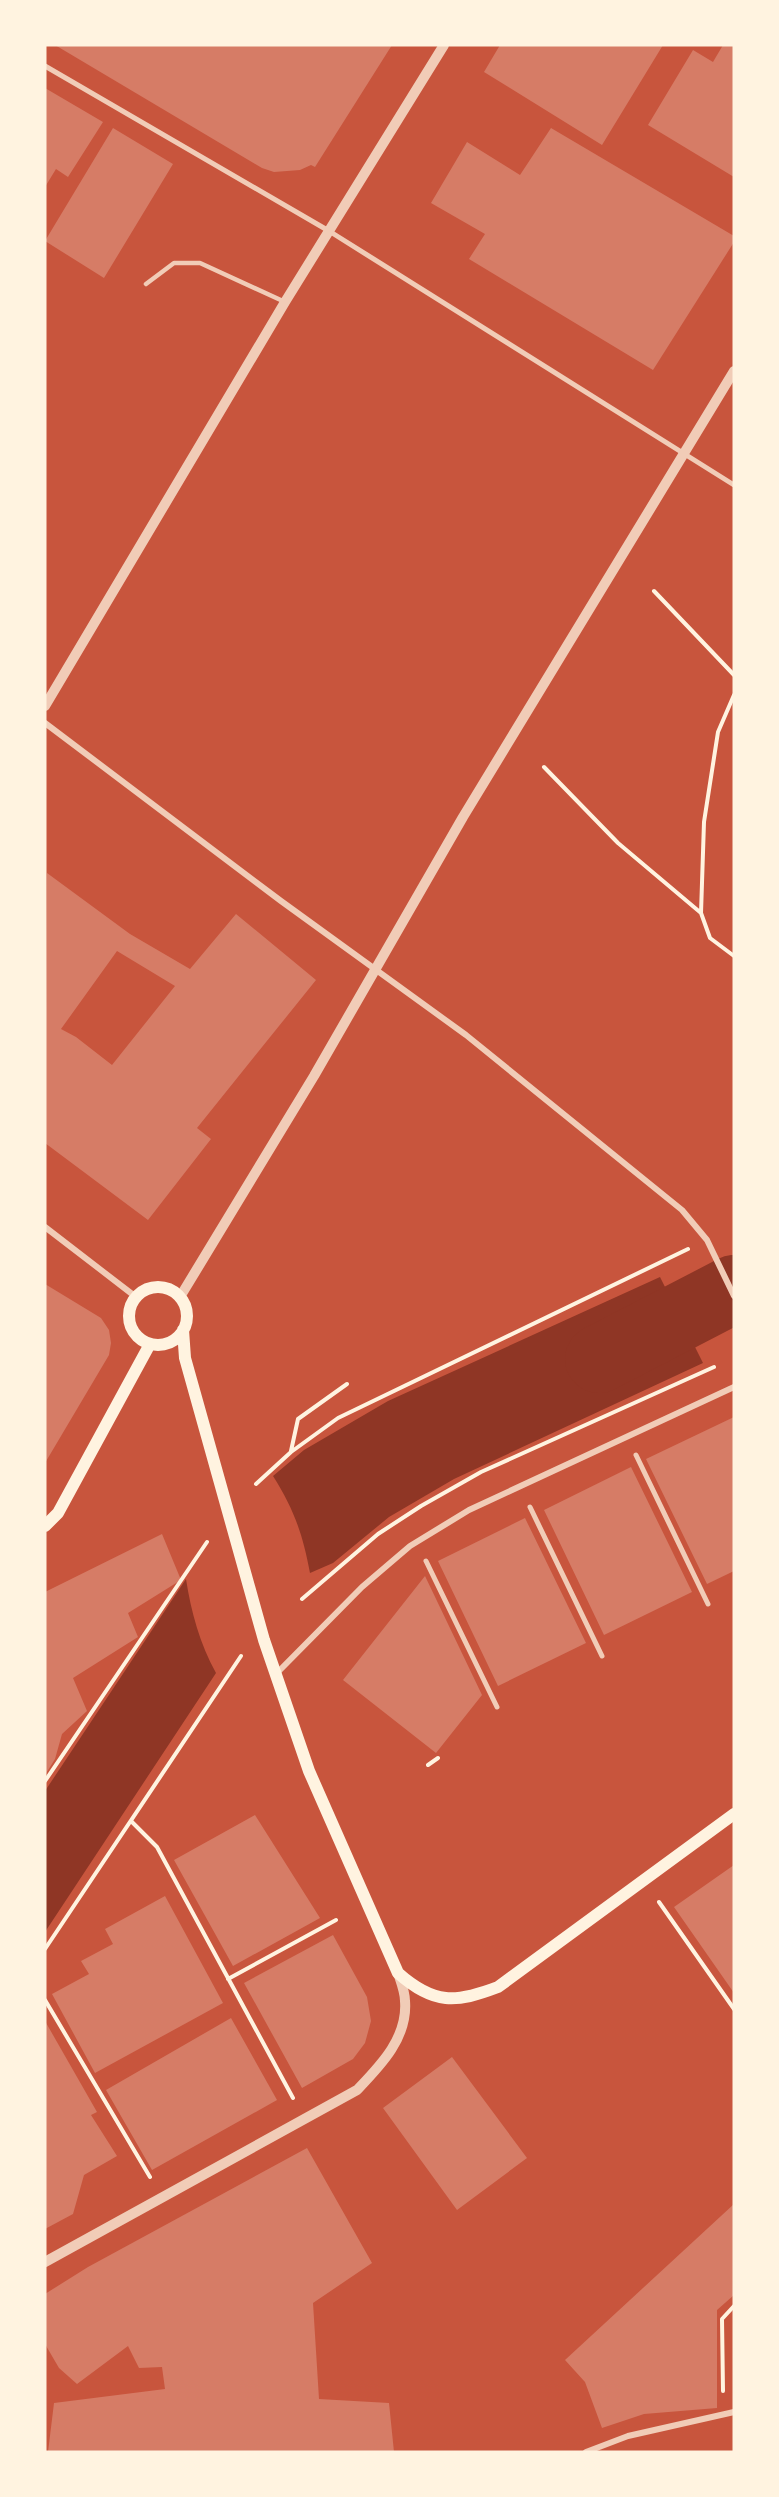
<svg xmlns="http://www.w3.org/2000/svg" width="779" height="2497" viewBox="0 0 779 2497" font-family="Raleway,sans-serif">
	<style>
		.water { fill: #8f3625 }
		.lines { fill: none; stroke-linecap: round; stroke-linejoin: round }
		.river { stroke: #8f3625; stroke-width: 68 }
		.building { fill: #d67c66; fill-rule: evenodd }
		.path { stroke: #fff3e0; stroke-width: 4 }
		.service { stroke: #f1ccb7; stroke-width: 4.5 }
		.pedestrian { stroke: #f1ccb7; stroke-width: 5 }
		.minor { stroke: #f1ccb7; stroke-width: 6 }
		.tertiary { stroke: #f1ccb7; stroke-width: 10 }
		.secondary { stroke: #fff3e0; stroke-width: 12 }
	</style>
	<rect width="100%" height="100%" fill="#c8553d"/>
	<path class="water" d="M660,1277L703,1363L454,1479L389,1517L333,1563L310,1573C303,1535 294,1509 273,1476L304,1450L388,1401Z
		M186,1579C191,1612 200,1644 216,1673L45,1932V1791Z"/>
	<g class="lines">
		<path class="river" d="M599,1359L734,1289"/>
	</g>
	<path class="building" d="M55,45H392L315,167L311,165L300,170L274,172L262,168Z
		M500,45H663L602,145L484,72Z
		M723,45H734V177L648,125L693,50L713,62Z
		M45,88L103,122L68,177L56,169L45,187Z
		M113,128L173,164L104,278L45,241Z
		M551,128L734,236V242L653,370L469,259L485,234L431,203L467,142L520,175Z
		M47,873L130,934L190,969L236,914L316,980L197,1128L211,1139L148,1220L45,1143ZM117,951L175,986L112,1065L76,1037L61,1029Z
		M45,1284L101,1318L109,1330L111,1343L109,1355L45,1463Z
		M734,1417V1571L707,1584L646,1459Z
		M631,1467L692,1592L604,1635L544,1510Z
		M525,1518L586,1643L498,1686L438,1561Z
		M162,1534L181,1580L128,1613L138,1637L73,1678L87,1711L62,1734L55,1759L45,1775V1592Z
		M425,1576L482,1695L436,1753L343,1680Z
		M255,1815L320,1918L233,1966L174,1860Z
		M734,1865V1993L674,1907Z
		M165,1896L223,2003L95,2073L52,1994L89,1974L81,1961L113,1944L105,1929Z
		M333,1935L367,1997L371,2021L365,2043L353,2059L302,2088L244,1983Z
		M231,2018L277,2100L152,2170L106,2090Z
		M45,2021L97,2112L91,2115L117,2156L84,2175L73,2214L45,2229Z
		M452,2057L527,2158L457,2210L383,2108Z
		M307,2148L372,2263L313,2303L319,2399L389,2403L394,2452H48L54,2403L165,2389L162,2367L139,2368L128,2346L77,2384L59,2368L45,2344V2294L88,2267Z
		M734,2204V2295L717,2310V2408L644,2414L602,2428L585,2382L565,2360Z"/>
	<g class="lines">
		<path class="path" d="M654,591L734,675
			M734,695L718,732L704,822L701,913L710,938L734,956
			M544,767L618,843L701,913
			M291,1451L298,1419L347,1384
			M256,1484L291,1452L338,1418L688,1249
			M302,1599L378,1534L421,1506L481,1472L714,1367
			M428,1765L438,1758
			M45,1781L207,1542
			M131,1821L157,1847L293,2098
			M659,1902L734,2009
			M45,1949L241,1656
			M228,1979L336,1920
			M45,2000L150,2177
			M723,2391L722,2319L734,2306"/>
		<path class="service" d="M146,284L174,263H200L285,302"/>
		<path class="pedestrian" d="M45,66L329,231L734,485
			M636,1455L708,1604
			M530,1507L602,1656
			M426,1561L497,1707"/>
		<path class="minor" d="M45,723L281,901L466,1035L682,1210L707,1240L734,1296
			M45,1227L136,1297
			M276,1674L362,1587L410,1546L469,1510L734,1387
			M586,2452L628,2436L734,2412"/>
		<path class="tertiary" d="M45,706L285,302L444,45
			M180,1297L314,1076L463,817L734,371
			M45,2262L357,2090C380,2066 408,2038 405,2001C405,1992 401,1982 398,1973"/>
		<path class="secondary" d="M129 1316a29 29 0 1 1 58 0a29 29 0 1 1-58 0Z
			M183,1330L185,1358L264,1640L309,1771L398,1973C434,2005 456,2003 498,1987L734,1814
			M45,1526L58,1513L150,1344"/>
	</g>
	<rect width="779" height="2497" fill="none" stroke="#fff3e0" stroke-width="93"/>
</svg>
